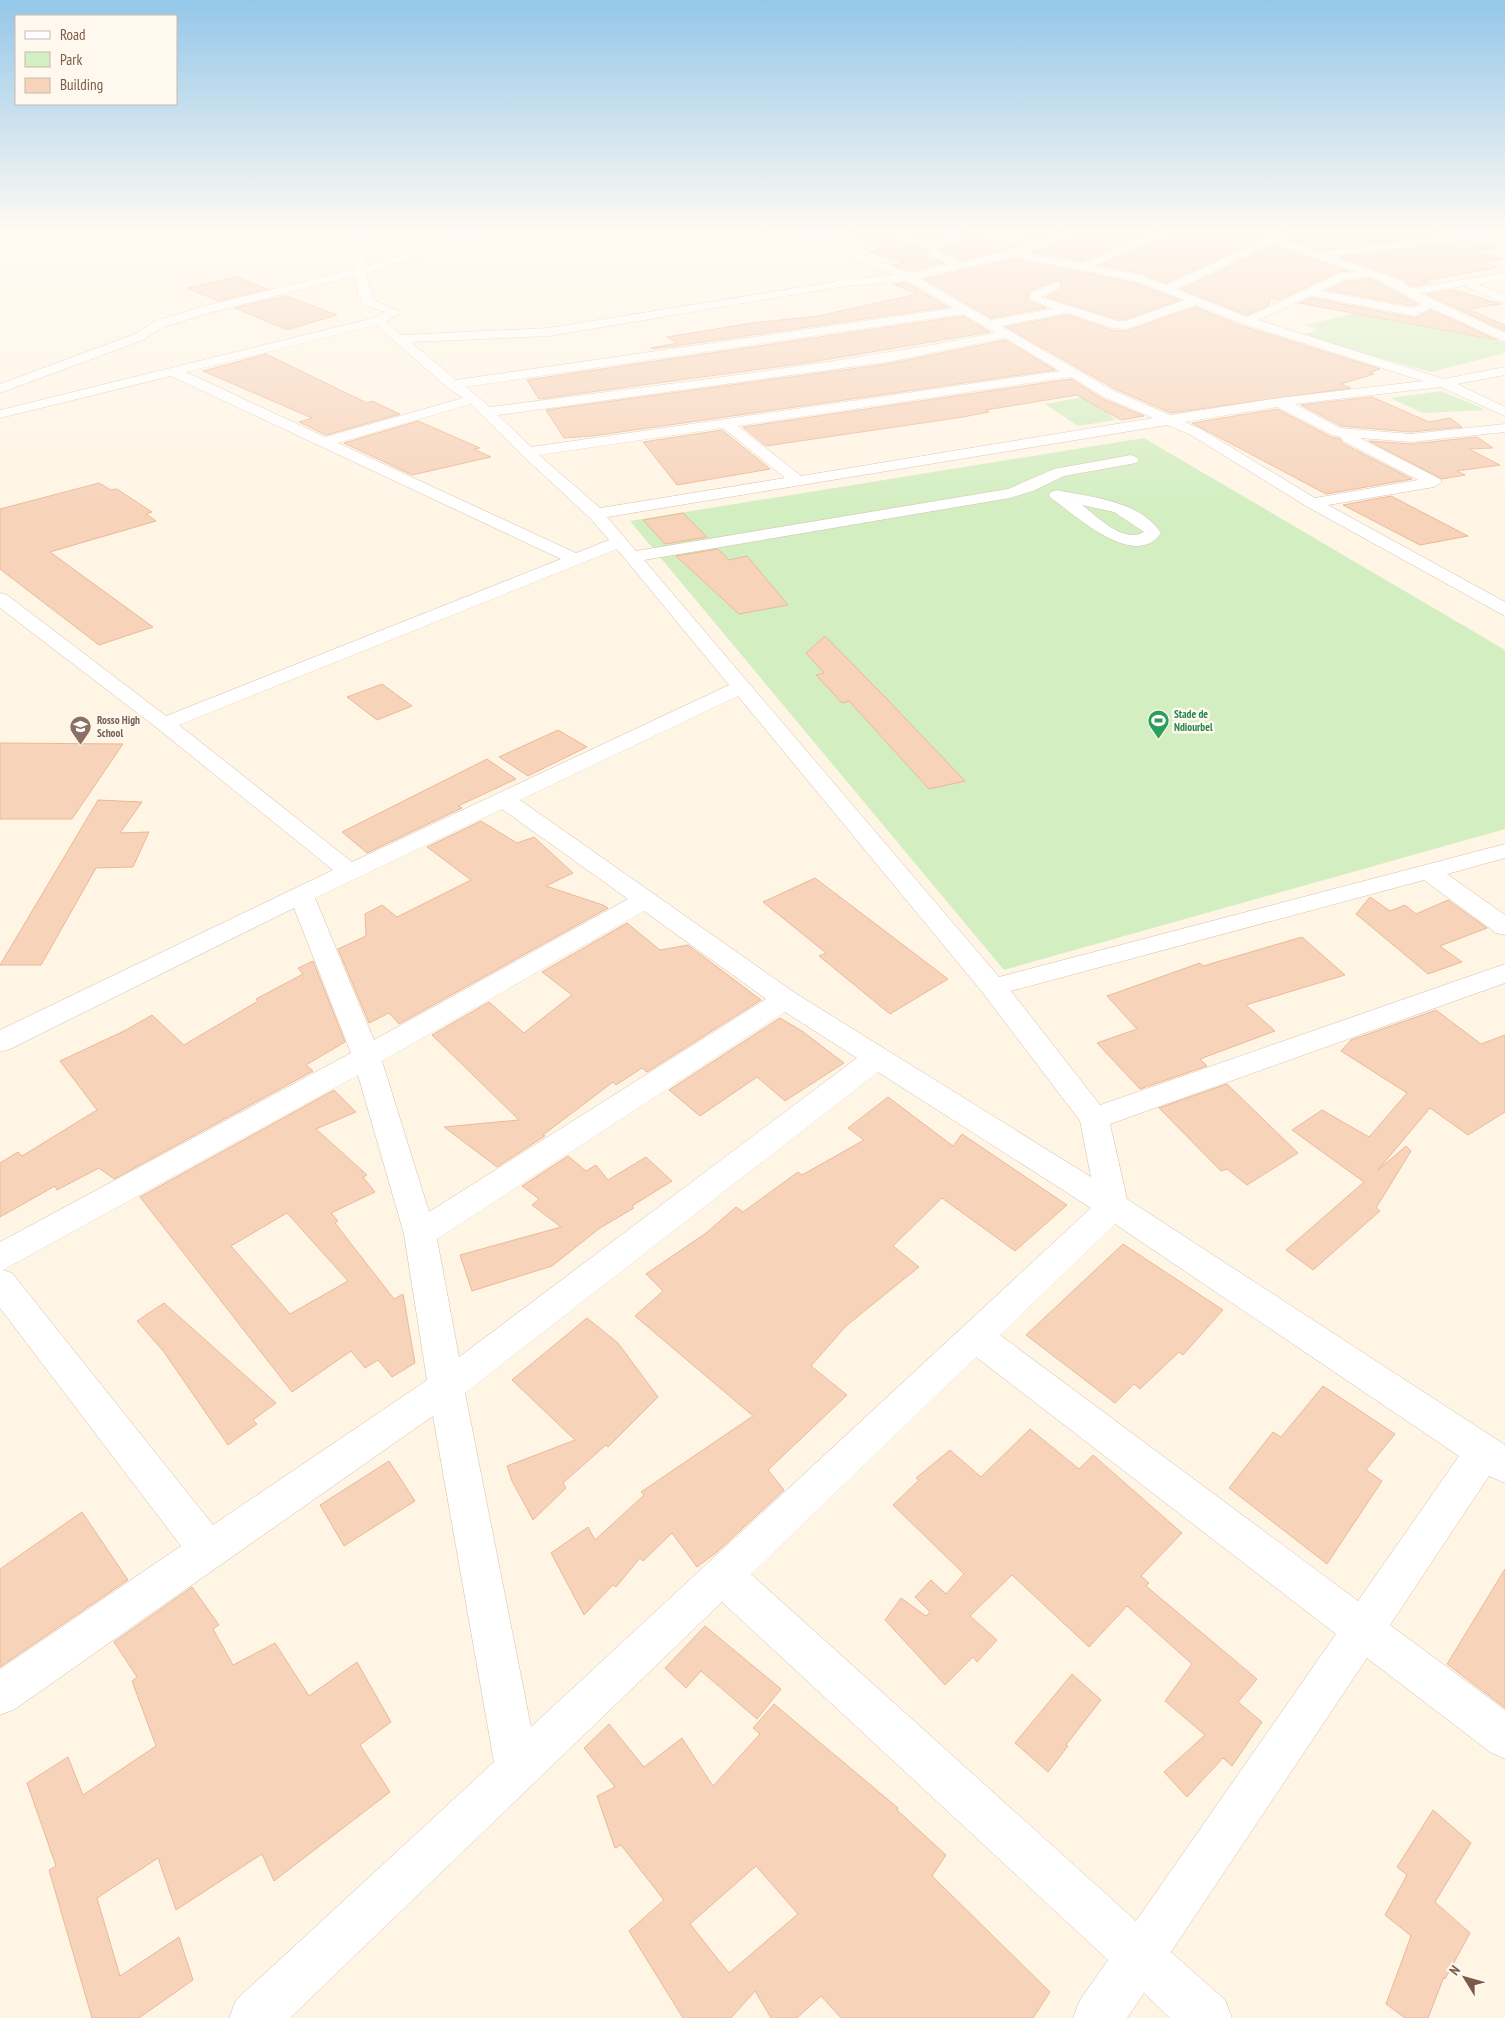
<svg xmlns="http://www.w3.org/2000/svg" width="1505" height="2018" viewBox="0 0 1505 2018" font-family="'PT Sans Narrow',sans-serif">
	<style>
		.green { fill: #d3eec1 }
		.building { fill: #f7d3ba; stroke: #ebb998; fill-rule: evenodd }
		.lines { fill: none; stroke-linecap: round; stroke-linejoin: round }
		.minor-casing { stroke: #d4beac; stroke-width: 1 }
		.minor { fill: #fff; fill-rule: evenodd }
		.labels { text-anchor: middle; stroke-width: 5; stroke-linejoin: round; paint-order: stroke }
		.far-leisure-label { font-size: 11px; font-weight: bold; fill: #27864d; stroke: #fff8ee; text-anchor: start }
		.far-education-label { font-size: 11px; font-weight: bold; fill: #785e54; stroke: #fff8ee; text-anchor: start }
	</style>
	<rect width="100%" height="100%" fill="#fff5e5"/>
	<path class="green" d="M1356,313L1505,342V353L1431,372L1300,335L1318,330L1306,325Z
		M1441,391L1486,410L1423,413L1390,398Z
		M1085,397L1108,407L1106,411L1115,420L1078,426L1045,404Z
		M1144,438L1505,650V829L1004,970L630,521Z"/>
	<path class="building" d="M853,228H943L946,236L931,241L894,232L892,238L926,250L930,258L944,263L910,271L893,265L905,263L869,252L882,249L861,244L870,242L852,237Z
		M963,228H1065L1041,239L981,232L982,239L1021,245L963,260L940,249L958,242L962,237L959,232Z
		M1085,228H1164L1081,261L1032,252L1050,247Z
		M1185,228H1287L1166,283L1140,273L1100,265Z
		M1291,228H1428L1449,234L1319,250L1286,239L1296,233Z
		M1472,241L1495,248L1474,251L1502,259L1483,262L1498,267L1423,281L1431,283L1411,286L1398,277L1340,257Z
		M1274,245L1347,271L1338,272L1279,300L1270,298L1269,305L1247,315L1181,289Z
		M1013,259L1132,282L1180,300L1126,319H1117L1046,297L1061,289V282L1056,280L1031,291L1027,298L1028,301L1046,308L991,318L924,279Z
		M237,277L268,289L218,301L187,288Z
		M1371,279L1384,285L1417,304L1413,306L1327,290L1346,281Z
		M907,283L948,307L654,349L651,348L677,343L667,337L752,323L818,316L917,294L893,284Z
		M1453,290L1501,304L1468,309L1505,325V331L1426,294Z
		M286,296L337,315L287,330L235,308Z
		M1311,298L1415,318L1431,310L1497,340L1299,303Z
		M1195,307L1242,326L1380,369L1369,373L1374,374L1341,384L1351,388L1171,413L1115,389L1006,327L1068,315L1111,330L1127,331Z
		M963,316L990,332L806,363L539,399L527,380Z
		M1005,340L1055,370L592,436L564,438L546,410L888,364Z
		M266,354L367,403L372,401L400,414L326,435L299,422L312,418L203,371Z
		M1071,379L1103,399L1144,416L1121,420L1077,395L986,410L989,412L963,417L766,446L743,427Z
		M1372,397L1429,422L1450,418L1462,427L1411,432L1341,426L1301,405Z
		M1277,409L1331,437L1340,439L1342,443L1412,479L1326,494L1192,423Z
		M418,421L480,448L474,449L491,457L412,475L344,443Z
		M722,430L770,469L677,485L643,442Z
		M1477,437L1493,448L1469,449L1500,465L1457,471L1465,475L1442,479L1369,441L1411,444Z
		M99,483L111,490L117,489L152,512L146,514L156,521L50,552L153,627L99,645L0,569V509Z
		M1391,496L1468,536L1420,545L1343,505Z
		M683,513L707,537L665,544L643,520Z
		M718,549L729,560L747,556L788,605L739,614L676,556Z
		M825,636L886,698L965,781L929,789L849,701L842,703L816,675L824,673L806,653Z
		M382,684L412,706L377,720L347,697Z
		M558,730L587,747L528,776L499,757Z
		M0,743L123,744L72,819H0Z
		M487,759L516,779L458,806L462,808L367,853L342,832Z
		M98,800L142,802L120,833L149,832L133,867L96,868L41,965H0Z
		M481,821L517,843L534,837L573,873L546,886L603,905L608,908L399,1024L389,1013L369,1023L338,949L366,936L365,914L382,905L397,917L471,880L427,847Z
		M815,878L948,979L890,1014L819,956L826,953L763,902Z
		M1370,897L1390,911L1405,905L1416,914L1448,900L1487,928L1440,946L1462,962L1428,974L1356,914Z
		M627,923L660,950L688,945L761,1000L647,1072L642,1068L616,1085L613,1082L543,1135L545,1136L497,1167L444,1127L519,1120L432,1035L489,1002L524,1033L572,995L542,972Z
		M1302,937L1345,975L1246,1005L1275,1031L1200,1059L1207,1066L1140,1089L1097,1043L1137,1029L1107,996L1200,963L1203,966Z
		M313,961L345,1042L306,1065L313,1071L114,1179L99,1168L57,1190L55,1186L0,1217V1163L18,1152L22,1156L97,1110L60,1061L126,1030L152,1015L184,1045L258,1001L256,999L303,974L298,968Z
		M1436,1010L1481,1044L1505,1035V1112L1468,1135L1430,1108L1378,1170L1406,1146L1411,1151L1376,1208L1380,1211L1313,1270L1286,1250L1364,1182L1292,1130L1322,1110L1369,1137L1407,1093L1341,1051L1351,1040Z
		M780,1018L802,1031L844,1063L785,1101L757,1077L700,1116L669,1090Z
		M1227,1084L1298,1153L1247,1185L1227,1169L1221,1171L1159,1108Z
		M334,1090L356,1112L316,1129L367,1175L363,1177L375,1192L331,1213L338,1221L335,1223L394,1299L403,1294L415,1363L392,1377L378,1360L365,1368L351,1351L292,1392L140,1197ZM287,1213L348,1281L290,1314L231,1246Z
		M888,1097L953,1146L962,1134L1067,1205L1015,1251L942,1198L893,1246L919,1267L846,1326L811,1366L847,1395L768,1470L784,1490L717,1552L697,1567L672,1533L643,1561L640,1558L616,1587L613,1585L584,1615L551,1553L588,1527L595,1540L644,1495L641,1492L753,1416L635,1316L663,1291L646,1274L706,1233L736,1207L743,1212L798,1172L802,1175L864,1140L848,1128Z
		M568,1156L586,1171L596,1165L608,1180L646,1157L672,1181L632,1206L634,1208L600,1228L552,1266L472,1291L460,1255L561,1227L532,1205L539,1199L522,1186Z
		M1123,1244L1223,1310L1183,1355L1179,1352L1140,1389L1134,1384L1115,1403L1026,1335Z
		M164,1303L276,1403L253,1420L257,1424L228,1445L164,1352L137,1321Z
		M587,1318L618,1343L658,1397L608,1447L606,1445L563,1483L566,1488L533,1520L512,1481L507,1466L575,1440L512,1380Z
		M1323,1386L1395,1434L1366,1470L1382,1481L1327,1564L1229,1488L1273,1432L1281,1437Z
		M1030,1429L1079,1469L1093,1455L1182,1533L1141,1576L1149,1583L1146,1586L1257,1679L1238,1702L1262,1722L1232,1766L1223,1758L1187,1797L1164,1772L1205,1735L1165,1701L1192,1664L1127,1606L1089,1647L1012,1575L970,1616L997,1640L977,1662L973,1657L945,1685L885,1620L901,1598L926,1616L930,1612L915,1597L931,1580L946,1594L964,1574L893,1505L919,1480L916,1478L950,1450L981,1477Z
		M389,1461L415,1501L344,1546L320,1505Z
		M82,1512L128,1580L0,1667V1569Z
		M1505,1569V1708L1447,1664Z
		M192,1587L219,1625L213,1629L233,1665L275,1643L309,1696L357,1662L391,1722L360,1745L390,1792L274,1881L262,1854L176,1910L158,1858L97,1898L120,1976L179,1937L193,1980L139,2018H92L49,1870L56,1866L27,1783L68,1757L83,1795L156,1746L132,1681L137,1677L114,1642Z
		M705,1626L781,1689L757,1719L701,1671L686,1688L665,1668Z
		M1072,1674L1101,1700L1066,1745L1068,1746L1048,1772L1015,1743Z
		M774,1704L898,1808L897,1810L946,1855L932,1876L1050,1992L1033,2018H841L821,1996L797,2018H771L755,1991L731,2018H683L629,1931L664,1900L621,1845L615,1848L597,1796L615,1787L584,1748L609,1724L644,1767L682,1738L713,1786L760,1734L753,1728ZM756,1866L798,1914L729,1973L690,1924Z
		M1433,1810L1471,1843L1435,1902L1470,1933L1445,1979L1444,1977L1428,2018H1405L1386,2004L1411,1936L1385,1915L1407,1875L1397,1867Z"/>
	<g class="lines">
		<defs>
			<path id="minor" d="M358,228H368L366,266L491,228H507L366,273L373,300L401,312L386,322L402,335L549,328L845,280L894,275L806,240L805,238L808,231L835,228L816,237L910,273L950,264L931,256L927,248L894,238V234L931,243L949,237L944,230L945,228H961L956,231L960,237L957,241L937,248L939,252L963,262L1030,244L986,238L982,237V233L1041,241L1070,228H1083L1049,245L1024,253L1081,263L1169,228H1183L1094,266L1140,275L1166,285L1289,229L1294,232L1282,239L1319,252L1505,229V235L1332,256L1397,279L1411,288L1505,273V279L1478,284L1505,295V303L1464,286L1420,293L1505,333V342L1431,308L1415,316L1311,296L1258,320L1444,379L1505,367V375L1457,384L1505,407V416L1441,387L1295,404L1340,428L1411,434L1505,424V432L1411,442L1360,438L1440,479L1442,482L1434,487L1328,505L1505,602V616L1306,506L1191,435L1167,425L607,517L636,551L1008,489L1054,469L1131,455L1136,457L1139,460L1136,463L1064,476L1033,491L1010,498L644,560L999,977L1505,844V858L1447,874L1505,915V935L1496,933L1424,880L1011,991L1100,1105L1505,964V983L1110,1124L1127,1199L1505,1445V1483L1489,1476L1390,1625L1505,1710V1759L1490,1752L1367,1658L1171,1952L1225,2000L1232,2018H1170L1144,1993L1127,2018H1073L1080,2000L1108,1960L722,1602L290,2018H229L236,2000L494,1762L433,1416L15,1709L0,1715V1669L181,1546L0,1308V1242L351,1053L294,908L10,1049L0,1052V1030L333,870L157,728L0,608V593L7,595L166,716L561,559L171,376L0,418V410L374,318L385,312L364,305L358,293L355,276L213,312L163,327L143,340L0,393V384L135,334L155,321L205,306L355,269ZM1274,243L1355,272L1339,274L1247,317L1176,289ZM1013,257L1133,280L1185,300L1126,321H1117L1041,297L1060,287V283L1056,282L1032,293L1029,299L1053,309L991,320L919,278ZM1371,277C1391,284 1402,295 1421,304L1413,308L1321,291L1345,279ZM907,281L954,308L456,380L411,342L549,336L845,286ZM1195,305L1243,324L1423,381L1279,398L1170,415L1114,391L1001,326L1068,313L1112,328L1127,329ZM963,314L995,333C828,366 659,385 490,407L466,387ZM376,325L448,388L463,398L325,437L186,372ZM1005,338L1060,371L531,447L498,415L888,362ZM1071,377L1104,397L1153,418L801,476L738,426ZM471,404L522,455L590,518L609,540L576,553L338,443ZM1277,407L1332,435L1341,437L1343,441L1418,480L1315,498L1201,429L1185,422ZM723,428L785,478L600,508L539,455ZM617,549L729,685L352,862L179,725ZM738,696L983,993L1080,1121L1091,1177L795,993L520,800ZM502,809L628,899L374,1040L315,898ZM644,911L766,999L429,1212L382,1061ZM785,1012L857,1058L459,1357L437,1239ZM878,1072L1091,1208L531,1727L465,1393ZM358,1075L404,1234L427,1380L213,1525L12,1273L3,1270ZM1115,1224L1459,1456L1358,1601L1000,1335ZM976,1357L1336,1634L1136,1921L751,1574Z
				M1057,490C1093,498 1139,500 1161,533C1135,571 1075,515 1051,498L1049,495L1051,492ZM1082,505L1114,512L1144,532C1123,544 1097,516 1082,505Z"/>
		</defs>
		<use href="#minor" class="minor-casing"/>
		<use href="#minor" class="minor"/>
	</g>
	<linearGradient id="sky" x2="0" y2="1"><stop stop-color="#94c7e9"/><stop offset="0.45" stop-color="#fffaf3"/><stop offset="1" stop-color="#fffaf3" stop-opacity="0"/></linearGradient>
	<rect width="1505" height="511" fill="url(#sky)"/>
	<defs>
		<symbol id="stadium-pin" viewBox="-11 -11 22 30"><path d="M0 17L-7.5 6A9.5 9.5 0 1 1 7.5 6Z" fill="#2e9e5b" stroke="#fff8ee"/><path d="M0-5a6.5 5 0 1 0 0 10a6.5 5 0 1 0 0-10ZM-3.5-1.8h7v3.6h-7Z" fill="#fff"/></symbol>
		<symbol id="school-pin" viewBox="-11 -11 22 30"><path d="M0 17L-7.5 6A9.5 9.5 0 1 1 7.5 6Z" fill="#8d6e63" stroke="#fff8ee"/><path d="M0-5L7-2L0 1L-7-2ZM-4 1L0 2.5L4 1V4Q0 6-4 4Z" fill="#fff"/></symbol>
	</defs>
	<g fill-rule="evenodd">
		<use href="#stadium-pin" x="1146" y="708" width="25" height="34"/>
		<use href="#school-pin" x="68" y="714" width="25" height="34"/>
	</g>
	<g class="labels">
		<g class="far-leisure-label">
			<text x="1174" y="718">Stade de<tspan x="1174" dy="13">Ndiourbel</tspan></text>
		</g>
		<g class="far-education-label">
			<text x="97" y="724">Rosso High<tspan x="97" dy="13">School</tspan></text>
		</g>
	</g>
	<rect x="15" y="15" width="162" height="90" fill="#fff8ee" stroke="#cab9ab"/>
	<rect x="25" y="31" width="25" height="8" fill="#ffffff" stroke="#cab9ab"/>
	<text x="60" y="40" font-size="15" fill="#7b5a47">Road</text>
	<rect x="25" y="52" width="25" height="15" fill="#d3eec1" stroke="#cab9ab"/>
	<text x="60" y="65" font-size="15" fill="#7b5a47">Park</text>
	<rect x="25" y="78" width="25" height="15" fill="#f7d3ba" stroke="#cab9ab"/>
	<text x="60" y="90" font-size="15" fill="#7b5a47">Building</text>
	<g transform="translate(1465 1978) rotate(307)" stroke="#fff8ee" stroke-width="4" paint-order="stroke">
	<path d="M0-4L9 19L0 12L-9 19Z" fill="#7b5a47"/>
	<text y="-8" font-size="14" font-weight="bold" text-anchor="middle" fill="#7b5a47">N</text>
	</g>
</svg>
